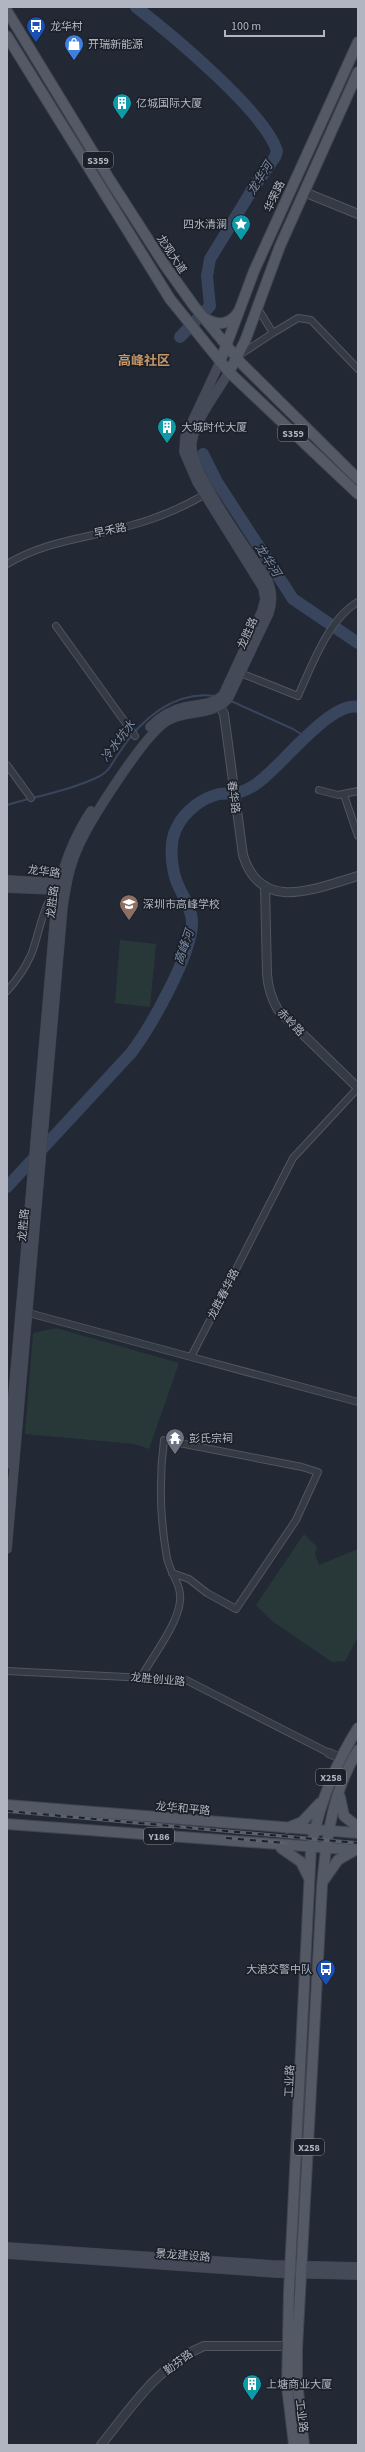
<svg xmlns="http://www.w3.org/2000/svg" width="365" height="2452" viewBox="0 0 365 2452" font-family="'Source Sans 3','Noto Sans SC',sans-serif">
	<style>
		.green { fill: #283839 }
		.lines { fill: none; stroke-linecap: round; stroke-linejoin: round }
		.stream { stroke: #39455c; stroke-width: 2 }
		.river { stroke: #39455c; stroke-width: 12 }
		.minor-casing { stroke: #50555f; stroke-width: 8 }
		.tertiary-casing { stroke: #50555f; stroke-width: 10 }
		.secondary-casing { stroke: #3f444e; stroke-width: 10 }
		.primary-casing { stroke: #3f444e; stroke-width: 12 }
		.minor { stroke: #353b45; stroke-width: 6 }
		.tertiary { stroke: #353b45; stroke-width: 8 }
		.secondary { stroke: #444a57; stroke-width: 9 }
		.primary { stroke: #535965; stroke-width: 10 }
		.rail-casing { stroke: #5a606d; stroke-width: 3.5 }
		.rail { stroke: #1b2029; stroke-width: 2; stroke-dasharray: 6; stroke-linecap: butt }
		.labels { text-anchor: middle; stroke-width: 3.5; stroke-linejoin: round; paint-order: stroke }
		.shield { fill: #1b2029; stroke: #838893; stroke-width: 1 }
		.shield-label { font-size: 10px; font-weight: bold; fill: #b0b5c1 }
		.poi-label { font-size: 11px; fill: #b0b5c1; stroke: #1b2029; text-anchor: start }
		.street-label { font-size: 11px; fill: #b0b5c1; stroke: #1b2029 }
		.water-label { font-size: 12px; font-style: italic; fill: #7b8ba7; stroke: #1b2029 }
		.quarter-label { font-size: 13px; font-weight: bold; fill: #c59767; stroke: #1b2029 }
	</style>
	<rect width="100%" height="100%" fill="#222834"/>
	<path class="green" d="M120,940L156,944L150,1007L115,1003Z
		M56,1328L179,1363L149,1449L135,1444L25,1434L33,1333Z
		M304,1534L317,1547L315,1554L319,1565L358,1549V1637L345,1661L332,1662L272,1621L256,1605Z"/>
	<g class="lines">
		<path class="stream" d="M231,701L293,729L304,736
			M7,805C37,796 72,790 100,776C110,771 113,761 119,753C140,720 174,690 215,696"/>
		<path class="river" d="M136,7C171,34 265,112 277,151L275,157L252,190L210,259L207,276L210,306L180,337
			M203,454L217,482L293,599L358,643
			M7,1187L131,1053C150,1028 193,953 192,922C192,908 181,894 176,880C171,865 169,841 177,827C185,811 202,798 219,794C226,793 234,794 240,792C250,789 261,781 268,774C287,758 333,701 358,707"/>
		<defs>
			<path id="minor" d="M273,333L298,318L311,320L358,369
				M238,356L273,333L257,307
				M7,564C48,540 85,539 129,526C155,519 184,507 207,493
				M56,626L135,736
				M238,672L298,696C311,667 329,618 358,602
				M7,765L31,798
				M319,790L338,795L358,791
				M344,795L358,836
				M7,991C17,980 25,968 31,955C38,939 44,898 58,890
				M25,1312L191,1357L293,1158L358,1088
				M191,1357L358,1402
				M7,1671L186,1680L329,1753
				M141,1677C153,1656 178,1624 180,1601C182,1585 170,1573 167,1558C160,1519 159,1479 164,1440L302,1467L318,1472L296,1520L236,1609L207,1593L189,1579L172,1573"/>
			<path id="tertiary" d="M304,192L358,214
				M217,701L224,714L243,855C261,914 316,888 358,876
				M265,887L267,974C268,988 271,998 278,1010L358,1088
				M329,1753L340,1758
				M101,2445C130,2409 160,2363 204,2346H288"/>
			<path id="secondary" d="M150,727C160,717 171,710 185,707C198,704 213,705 223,695L262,611L265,599L263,588L197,482L184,452L185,437L220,362
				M7,880L59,883L63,885
				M7,888L58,890L63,888
				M7,1464L56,904C61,870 71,841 91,811
				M7,1549L63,906C66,887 69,868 77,850C88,823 144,735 167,721C185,710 213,716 228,699L269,613C273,600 272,591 267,579C250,553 187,468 192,442C195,420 218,391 229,372
				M7,2247L273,2265L358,2267
				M7,2254L277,2273L358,2275"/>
			<path id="primary" d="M7,11L110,180L164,264L194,306L241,363L358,479
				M7,36L170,299L229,372L358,494
				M205,318C218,327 231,324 239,311
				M220,362L254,271L358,42
				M229,372L245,341L280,246L358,72
				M340,1797L344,1816L358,1827
				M7,1805L358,1833
				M7,1824L358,1850
				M287,1828L302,1822L320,1803
				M281,1848L301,1862L309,1878
				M324,1880L338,1860L355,1850
				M294,2445L287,2387L289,2291L311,1848C319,1804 334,1766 358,1728
				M304,2445L297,2381V2349L322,1886C326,1839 333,1790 358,1750"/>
		</defs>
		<use href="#minor" class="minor-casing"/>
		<use href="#tertiary" class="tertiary-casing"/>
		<use href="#secondary" class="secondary-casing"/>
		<use href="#primary" class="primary-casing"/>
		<use href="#minor" class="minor"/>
		<use href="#tertiary" class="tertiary"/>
		<use href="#secondary" class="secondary"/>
		<use href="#primary" class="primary"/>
		<defs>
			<path id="rail" d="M7,1811L358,1843
				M226,1838L286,1843"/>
		</defs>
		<use href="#rail" class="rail-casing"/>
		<use href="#rail" class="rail"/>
	</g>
	<defs>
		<symbol id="bus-pin" viewBox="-11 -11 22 30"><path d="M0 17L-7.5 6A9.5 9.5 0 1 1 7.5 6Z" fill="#1a4fb4" stroke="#1b2029"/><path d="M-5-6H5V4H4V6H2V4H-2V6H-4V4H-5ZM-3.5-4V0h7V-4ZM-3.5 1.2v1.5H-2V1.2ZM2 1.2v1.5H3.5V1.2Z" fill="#fff"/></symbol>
		<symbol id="shop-pin" viewBox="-11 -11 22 30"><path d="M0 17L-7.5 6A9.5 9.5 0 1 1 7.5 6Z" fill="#3f7fe0" stroke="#1b2029"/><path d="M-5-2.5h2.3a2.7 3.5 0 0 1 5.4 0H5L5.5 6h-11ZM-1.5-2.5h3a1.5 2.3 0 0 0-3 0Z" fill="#fff"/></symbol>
		<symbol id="building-pin" viewBox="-11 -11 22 30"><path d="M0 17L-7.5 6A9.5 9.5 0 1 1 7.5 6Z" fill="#0f9aa8" stroke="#1b2029"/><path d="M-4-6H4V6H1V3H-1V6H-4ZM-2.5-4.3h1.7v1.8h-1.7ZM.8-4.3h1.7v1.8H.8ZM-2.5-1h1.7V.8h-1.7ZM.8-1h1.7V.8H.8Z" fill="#fff"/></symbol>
		<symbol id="sight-pin" viewBox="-11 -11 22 30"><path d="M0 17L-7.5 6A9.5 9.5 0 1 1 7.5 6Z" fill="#0f9aa8" stroke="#1b2029"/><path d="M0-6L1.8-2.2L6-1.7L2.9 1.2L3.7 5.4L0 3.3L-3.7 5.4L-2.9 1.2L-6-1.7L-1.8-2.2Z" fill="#fff"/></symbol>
		<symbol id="school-pin" viewBox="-11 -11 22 30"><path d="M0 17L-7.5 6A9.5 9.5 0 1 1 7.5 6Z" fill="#8d6e63" stroke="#1b2029"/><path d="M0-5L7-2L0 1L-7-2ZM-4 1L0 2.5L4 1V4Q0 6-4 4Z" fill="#fff"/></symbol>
		<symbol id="temple-pin" viewBox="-11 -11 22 30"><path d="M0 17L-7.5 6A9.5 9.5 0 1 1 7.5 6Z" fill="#6b7280" stroke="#1b2029"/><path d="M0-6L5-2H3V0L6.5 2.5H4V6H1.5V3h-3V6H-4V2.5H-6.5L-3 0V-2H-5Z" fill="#fff"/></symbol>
	</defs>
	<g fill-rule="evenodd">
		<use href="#bus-pin" x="25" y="15" width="22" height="30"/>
		<use href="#shop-pin" x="63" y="33" width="22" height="30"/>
		<use href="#building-pin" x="111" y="92" width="22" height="30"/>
		<use href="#sight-pin" x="230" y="213" width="22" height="30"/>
		<use href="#building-pin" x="156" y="416" width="22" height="30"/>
		<use href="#school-pin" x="118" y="893" width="22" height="30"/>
		<use href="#temple-pin" x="164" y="1427" width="22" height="30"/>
		<use href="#bus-pin" x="315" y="1958" width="22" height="30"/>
		<use href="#building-pin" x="241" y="2373" width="22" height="30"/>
	</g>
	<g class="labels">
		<g class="shield">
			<rect x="83" y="152" width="30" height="16" rx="3"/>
			<rect x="278" y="425" width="30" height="16" rx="3"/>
			<rect x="316" y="1769" width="30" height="16" rx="3"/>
			<rect x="144" y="1828" width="30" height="16" rx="3"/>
			<rect x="294" y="2139" width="30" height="16" rx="3"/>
		</g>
		<g class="shield-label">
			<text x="98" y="164">S359</text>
			<text x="293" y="437">S359</text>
			<text x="331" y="1781">X258</text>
			<text x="159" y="1840">Y186</text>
			<text x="309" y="2151">X258</text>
		</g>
		<g class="poi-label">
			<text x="50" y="30">龙华村</text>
			<text x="88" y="48">开瑞新能源</text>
			<text x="136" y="107">亿城国际大厦</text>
			<text x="227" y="228" text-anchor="end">四水清澜</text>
			<text x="181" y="431">大城时代大厦</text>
			<text x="143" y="908">深圳市高峰学校</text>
			<text x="189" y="1442">彭氏宗祠</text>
			<text x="312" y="1973" text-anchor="end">大浪交警中队</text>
			<text x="266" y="2388">上塘商业大厦</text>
		</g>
		<g class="street-label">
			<text transform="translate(274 196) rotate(-65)" y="4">华荣路</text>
			<text transform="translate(172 254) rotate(56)" y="4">龙观大道</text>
			<text transform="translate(110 530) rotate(-12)" y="4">早禾路</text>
			<text transform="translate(247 633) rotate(-66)" y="4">龙胜路</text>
			<text transform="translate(234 797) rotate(82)" y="4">春华路</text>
			<text transform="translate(44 871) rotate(7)" y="4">龙华路</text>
			<text transform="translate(52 902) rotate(-83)" y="4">龙胜路</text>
			<text transform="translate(291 1022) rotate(46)" y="4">赤岭路</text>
			<text transform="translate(23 1225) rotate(-85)" y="4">龙胜路</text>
			<text transform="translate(223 1294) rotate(-63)" y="4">龙胜春华路</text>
			<text transform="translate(158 1679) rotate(5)" y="4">龙胜创业路</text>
			<text transform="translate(183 1808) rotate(5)" y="4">龙华和平路</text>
			<text transform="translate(289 2081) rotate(-87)" y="4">工业路</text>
			<text transform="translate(183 2255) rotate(4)" y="4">景龙建设路</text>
			<text transform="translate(178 2362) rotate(-37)" y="4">勤芬路</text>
			<text transform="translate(302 2416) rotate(83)" y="4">工业路</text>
		</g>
		<g class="water-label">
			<text transform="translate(260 178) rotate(-58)" y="4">龙华河</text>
			<text transform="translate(268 560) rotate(57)" y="4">龙华河</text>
			<text transform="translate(118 741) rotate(-53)" y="4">冷水坑水</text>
			<text transform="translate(184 947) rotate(-71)" y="4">高峰河</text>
		</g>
		<g class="quarter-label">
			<text x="144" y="365">高峰社区</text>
		</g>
	</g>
	<rect width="365" height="2452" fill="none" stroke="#b0b5c1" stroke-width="16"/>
	<path d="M225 30v6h99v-6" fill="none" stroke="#b0b5c1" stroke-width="2"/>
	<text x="231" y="30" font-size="12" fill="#b0b5c1" stroke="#1b2029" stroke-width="3" paint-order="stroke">100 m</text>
</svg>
